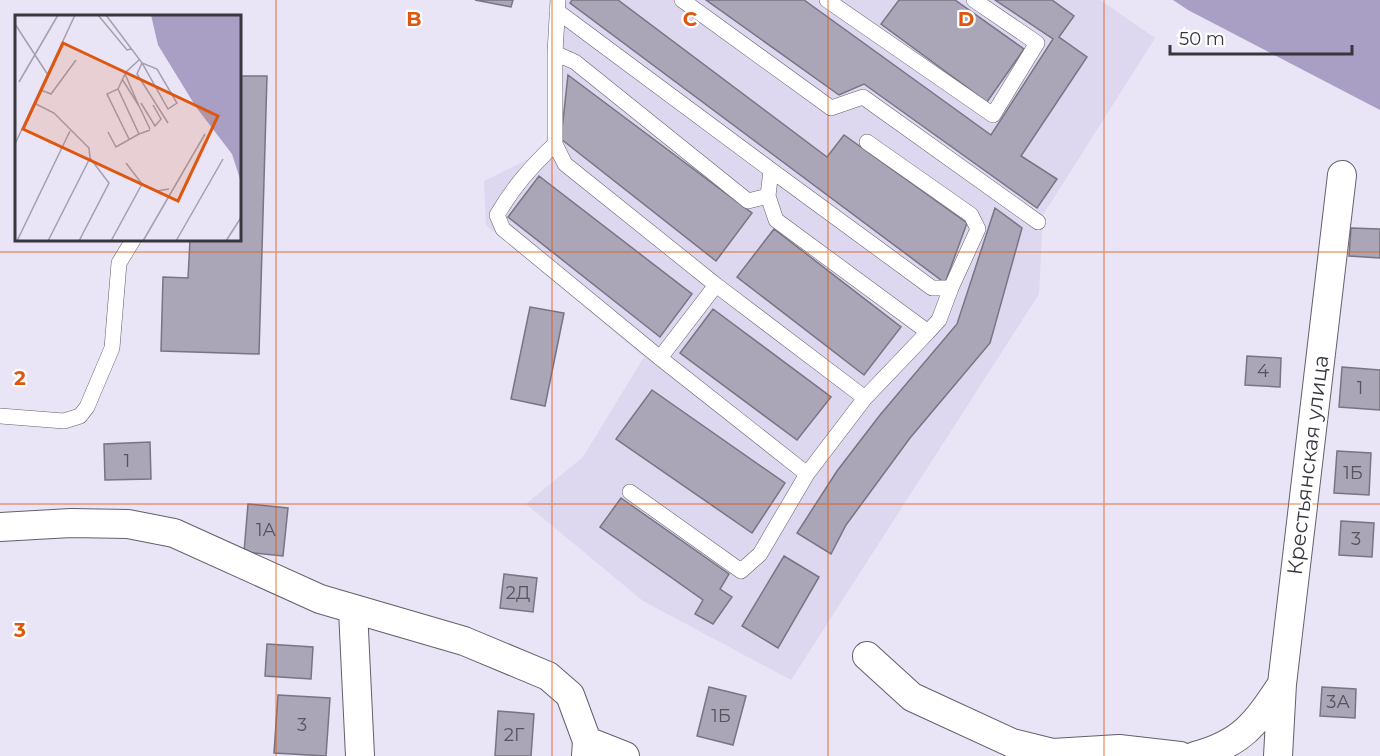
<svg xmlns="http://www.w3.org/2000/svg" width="1380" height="756" viewBox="0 0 1380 756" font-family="Montserrat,sans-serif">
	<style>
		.built { fill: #ddd7ef }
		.forest { fill: #a99fc4 }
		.building { fill: #aba6b7; stroke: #787483; stroke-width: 1.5 }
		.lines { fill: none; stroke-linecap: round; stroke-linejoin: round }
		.service-casing { stroke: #635f6d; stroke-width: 16 }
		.minor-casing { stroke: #635f6d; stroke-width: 30 }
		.service { stroke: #fff; stroke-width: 15 }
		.minor { stroke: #fff; stroke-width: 28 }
		.grid { fill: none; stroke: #df570e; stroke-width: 1.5; stroke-opacity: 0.55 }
		.labels { text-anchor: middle; stroke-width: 4.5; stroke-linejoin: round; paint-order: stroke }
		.number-label { font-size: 18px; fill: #56535c }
		.street-label { font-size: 21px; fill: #39373e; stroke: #fff }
		.inset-road { fill: none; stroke: #a39fac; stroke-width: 1.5 }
		.view { fill: #df570e; fill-opacity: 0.15; stroke: #df570e; stroke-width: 3 }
		.inset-edge { fill: none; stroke: #39373e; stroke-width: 3 }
		.grid-label { font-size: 20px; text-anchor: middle; font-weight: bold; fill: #df570e; stroke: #fff; stroke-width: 4.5; stroke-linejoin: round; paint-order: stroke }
	</style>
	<rect width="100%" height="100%" fill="#e9e4f6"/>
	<path class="built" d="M564,0H1100L1155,38L1043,215L1039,294L791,680L643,601L526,504L583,457L644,357L486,225L484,181L545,151Z"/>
	<path class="forest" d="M1173,0H1380V110L1188,10Z"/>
	<path class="building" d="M475,0H513L511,7Z
		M572,0H618L827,157L844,135L967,223L945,283L570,3Z
		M706,0H804L991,135L1053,39L995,0H1052L1074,16L1059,37L1087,57L1021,156L1057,179L1037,208L864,84L839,95Z
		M899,0H955L1024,49L987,102L881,24Z
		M568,75L752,213L716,261L561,139Z
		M240,76H267L259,354L161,351L163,277L188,278L190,240H240Z
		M539,176L692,294L660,337L508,217Z
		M995,208L1022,228L990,343L910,438L846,525L831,554L797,533L837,471L880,415L957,324Z
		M1351,228L1380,229V258L1349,256Z
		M774,229L901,327L864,375L737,277Z
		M530,307L564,313L545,406L511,399Z
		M713,309L831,397L797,440L680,353Z
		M1247,356L1281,358L1280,387L1245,385Z
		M1342,367L1380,370V410L1339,407Z
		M652,390L785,483L752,533L616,439Z
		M150,442L151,479L105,480L104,444Z
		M1337,451L1371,453L1369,495L1334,493Z
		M621,498L729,574L720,589L732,597L713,624L695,614L703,600L600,527Z
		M248,504L288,508L283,556L244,552Z
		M1341,521L1374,523L1372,557L1339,555Z
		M784,556L819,577L778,648L742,626Z
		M504,574L537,578L533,612L500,608Z
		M267,644L313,647L311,679L265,676Z
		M709,687L746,696L733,745L697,736Z
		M1322,687L1356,689L1355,718L1320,716Z
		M278,695L330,698L326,756L274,753Z
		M498,711L534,714L531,756H495Z"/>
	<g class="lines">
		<defs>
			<path id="service" d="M558,0L555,53V144C531,167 514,186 497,215L503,229L660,358L807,474
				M682,0L831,108L863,97L1038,222
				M827,0L993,115L1037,43L974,0
				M555,53L575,62L748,201L768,196L771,170L557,11
				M555,144L565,164L716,285L865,398L928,332
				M771,170L932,288H951L978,229L971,215L867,142
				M768,196L776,220L928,332L939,320L951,288
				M660,358L716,285
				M0,416L64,421L80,416L87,407L112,348L119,263L133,240
				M630,492L741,571L760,554L807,474L865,398"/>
			<path id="minor" d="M0,527L71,523L128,524L174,533L320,599L464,641L548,676L570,695L587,741L586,756
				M353,610L360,756
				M867,656L912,697L1012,743L1053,753L1119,749L1180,756
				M587,741L625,756
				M1195,756C1243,743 1256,723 1282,684
				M1278,756L1282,684L1342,175"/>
		</defs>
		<use href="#service" class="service-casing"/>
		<use href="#minor" class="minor-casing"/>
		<use href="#service" class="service"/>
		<use href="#minor" class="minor"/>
	</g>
	<path class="grid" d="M276,0V756M552,0V756M828,0V756M1104,0V756M0,252H1380M0,504H1380"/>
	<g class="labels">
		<g class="number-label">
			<text x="1263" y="377">4</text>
			<text x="1360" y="394">1</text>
			<text x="127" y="467">1</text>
			<text x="1353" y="479">1Б</text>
			<text x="266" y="536">1А</text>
			<text x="1356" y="545">3</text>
			<text x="518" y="599">2Д</text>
			<text x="1338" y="708">3А</text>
			<text x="721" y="722">1Б</text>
			<text x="302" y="731">3</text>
			<text x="514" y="741">2Г</text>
		</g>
		<g class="street-label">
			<text transform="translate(1308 465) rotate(-83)" y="7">Крестьянская улица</text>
		</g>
	</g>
	<g transform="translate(15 15)">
		<rect width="226" height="226" fill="#e9e4f6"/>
		<path d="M136,0H226V167L217,139L181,92L143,30Z" fill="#a99fc4"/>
		<path class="inset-road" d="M83,0L112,35L116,34M91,0L127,48L142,54L162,88L153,94L127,48L122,59L153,108M0,9L33,60M107,64L124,91L110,59M4,67L43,0M103,74L124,119L135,115M26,75L36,79L61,45M19,88L39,98L74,133L75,143M126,88L140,111L146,104L138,90M124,91L135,114M93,117L101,132L124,119M114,124L92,79L103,74L111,57L125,44M0,129L60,0M111,148L127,169L142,176L154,174M2,226L55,116M33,226L75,143M64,226L94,168L75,143M96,226L127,169M128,226L190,119M161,226L208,144M211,226L227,201"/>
		<path class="view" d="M48,28L203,101L163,186L8,114Z"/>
		<rect width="226" height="226" class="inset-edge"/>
	</g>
	<g class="grid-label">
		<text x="414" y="26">B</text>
		<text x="690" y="26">C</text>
		<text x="966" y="26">D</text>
		<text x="20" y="385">2</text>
		<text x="20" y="637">3</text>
	</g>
	<path d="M1170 45v9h182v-9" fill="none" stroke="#39373e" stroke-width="3"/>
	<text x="1179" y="45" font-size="18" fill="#39373e" stroke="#ffffff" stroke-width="4.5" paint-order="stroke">50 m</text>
</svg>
